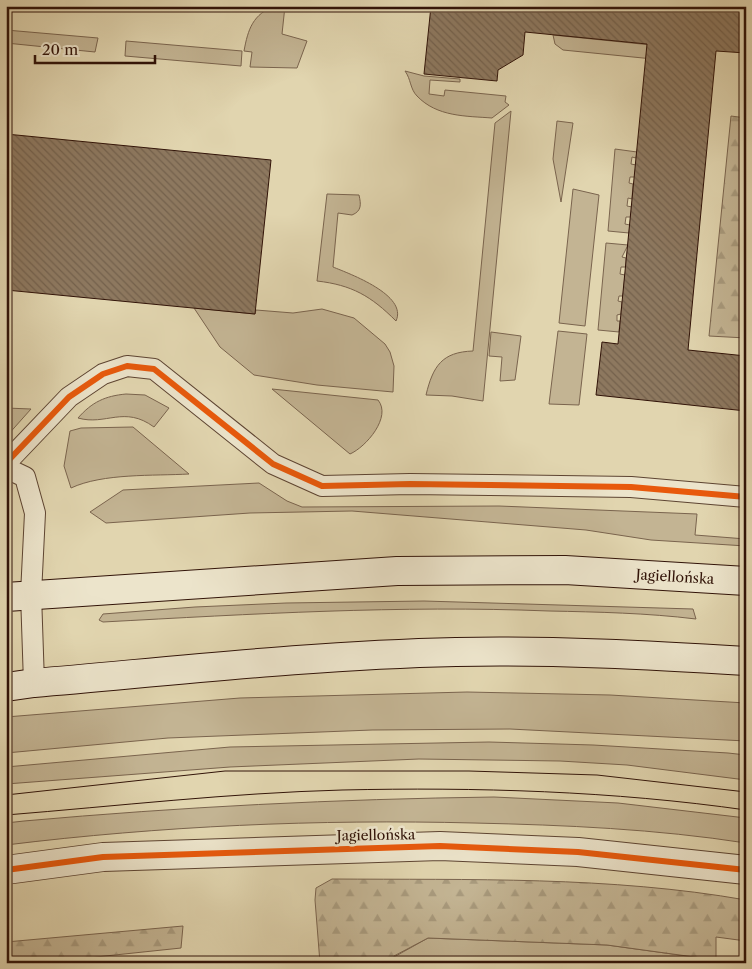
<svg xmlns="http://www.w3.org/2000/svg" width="752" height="969" viewBox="0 0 752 969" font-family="'Libre Caslon Text',serif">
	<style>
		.grass { fill: #c3b493; stroke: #7a644e }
		.forest { fill: url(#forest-firs); stroke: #7a644e }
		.building { fill: url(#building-back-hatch); stroke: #311308 }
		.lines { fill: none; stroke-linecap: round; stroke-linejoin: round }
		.service-casing { stroke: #5d4432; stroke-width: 22 }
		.minor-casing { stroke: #5d4432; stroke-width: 30 }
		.secondary-casing { stroke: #311308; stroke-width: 30 }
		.service { stroke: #ece4cb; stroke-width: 20 }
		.minor { stroke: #ece4cb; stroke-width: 28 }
		.secondary { stroke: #ece4cb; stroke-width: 28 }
		.tram { stroke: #311308; stroke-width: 1 }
		.cycleway-casing { stroke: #ece4cb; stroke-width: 9 }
		.cycleway { stroke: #e8590c; stroke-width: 6 }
		.labels { text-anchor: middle; stroke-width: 5; stroke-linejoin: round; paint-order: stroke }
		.street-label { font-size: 14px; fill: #311308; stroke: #ece4cb }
	</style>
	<defs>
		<pattern id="forest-firs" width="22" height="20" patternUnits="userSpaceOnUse" patternTransform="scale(1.25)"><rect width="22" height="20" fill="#c3b493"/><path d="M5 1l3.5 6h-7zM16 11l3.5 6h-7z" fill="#a89a7d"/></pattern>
		<pattern id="building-back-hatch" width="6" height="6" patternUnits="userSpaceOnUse" patternTransform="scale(1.25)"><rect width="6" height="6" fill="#8d785f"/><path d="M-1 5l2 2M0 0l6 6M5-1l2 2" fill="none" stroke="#74614c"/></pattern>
	</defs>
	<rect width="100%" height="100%" fill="#e1d5af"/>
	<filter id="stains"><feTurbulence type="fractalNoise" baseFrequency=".004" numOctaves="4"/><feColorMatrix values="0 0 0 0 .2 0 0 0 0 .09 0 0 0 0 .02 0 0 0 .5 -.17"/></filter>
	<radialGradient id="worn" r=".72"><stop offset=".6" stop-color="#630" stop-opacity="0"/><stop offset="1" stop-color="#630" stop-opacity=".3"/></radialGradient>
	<path class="grass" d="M275,6H285L282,34L307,41L297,68L250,67L252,52L244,51C248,29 253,14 275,6Z
		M6,30L98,38L95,52L6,43Z
		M553,35L661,46L653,59L563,50L555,44Z
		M126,41L242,51L241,66L125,56Z
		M405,71L424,76L460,79V82L430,80L429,94L444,96L445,90L506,96L505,102L509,105L492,118C466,116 437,117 417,96C410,89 411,79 405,71Z
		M511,111L483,401L452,396L426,395C433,366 442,352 473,351L495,123Z
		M557,121L573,123L561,202L553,159Z
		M615,149L637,152L636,158L632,157L631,164L636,165L635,177H630L629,183L633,184L632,199L628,198L627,206L632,207L631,217H626L625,224L630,225L629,233L608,231Z
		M573,189L599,195L585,326L559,323Z
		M327,194L359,195C361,204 362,211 352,215L338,213L333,267C350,274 408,295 396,321C371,296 352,285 317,281Z
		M606,243L628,245L622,257L626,258V267H621L620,274L625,275L623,296H619L618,301L622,302L621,314L617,315V321H620L619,332L598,330Z
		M194,308L255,314L256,310L293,313L322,309L354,318L385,344L390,352L394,366L393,392L317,385L254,375L220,347Z
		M558,331L587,334L579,405L549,404Z
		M491,332L521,336L515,380L500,381L502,357L489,356Z
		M272,389L378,400C392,417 366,447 350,454Z
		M126,394L145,395L169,408L154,427C124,405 106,426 78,418C92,402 105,396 126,394Z
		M6,408L31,409L6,437Z
		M133,427L189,474C154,476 103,473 71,488L64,466L70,431L81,428Z
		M259,483L287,501L302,507L499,506L697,514L695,535L746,539V546L651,540L586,530L352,511L250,513L106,523L90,512L123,490Z
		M424,601L693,609L696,619C647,613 598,612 549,611C400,605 252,614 103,622L99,620L103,614L195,607L286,603Z
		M467,692L610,695L746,703V741L510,729L372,730L168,738L6,753V717L240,698Z
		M489,742L593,745L728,753L746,755V780L627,765L560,761L419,759L230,767L6,784V767L230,747Z
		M494,797L618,803L746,818V843C656,829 565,825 474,823C318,819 161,826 6,845V823L24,821C180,807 337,799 494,797Z
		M428,938L607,945L716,960V963H394V957Z"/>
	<path class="forest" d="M731,116L746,118V338L709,336Z
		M332,879C469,880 610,876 746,900V941L716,937V960L607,945L428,938L394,956V963H320L315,900L316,888Z
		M183,926L181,948L39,963H6V942Z"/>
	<path class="building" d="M431,6H746V53L716,51L688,350L746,356V411L596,395L602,342L618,344L647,44L525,32L523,55L498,70L497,81L424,74Z
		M6,134L271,160L255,314L6,290Z"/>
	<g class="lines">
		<defs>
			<path id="service" d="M6,463L69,397L103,374L127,366L154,369L273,464L322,486L410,484L631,487L746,497
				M6,468L25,477L35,513L31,594L34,683"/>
			<path id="minor" d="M6,870L103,857L440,846L578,852L746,870"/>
			<g id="secondary">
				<path id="s1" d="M6,597L397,571L565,570L746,581"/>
				<path d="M6,687L34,683C174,671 316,655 456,652C552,650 649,655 746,661"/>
			</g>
		</defs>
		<use href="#service" class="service-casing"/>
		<use href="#minor" class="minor-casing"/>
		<use href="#secondary" class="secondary-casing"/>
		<use href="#service" class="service"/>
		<use href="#minor" class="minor"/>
		<use href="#secondary" class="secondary"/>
		<path class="tram" d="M6,795L225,771H469L597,775L746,792
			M6,815C118,806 230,793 342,790C476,787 613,791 746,810"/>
		<defs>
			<path id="cycleway" d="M6,463L69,397L103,374L127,366L154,369L273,464L322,486L410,484L631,487L746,497
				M6,870L103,857L440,846L578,852L746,870"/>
		</defs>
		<use href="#cycleway" class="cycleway-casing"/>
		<use href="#cycleway" class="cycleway"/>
	</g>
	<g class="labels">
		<g class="street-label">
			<text dy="5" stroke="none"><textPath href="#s1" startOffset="670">Jagiellońska</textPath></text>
			<text transform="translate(376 835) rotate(-1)" y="5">Jagiellońska</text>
		</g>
	</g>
	<rect width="752" height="969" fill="none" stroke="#e1d5af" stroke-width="25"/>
	<rect x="8" y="8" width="737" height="954" fill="none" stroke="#311308" stroke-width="2.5"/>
	<rect x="12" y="12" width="727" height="944" fill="none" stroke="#311308"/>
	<path d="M35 55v8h120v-8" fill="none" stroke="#311308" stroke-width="2.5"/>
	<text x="42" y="55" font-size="15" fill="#311308" stroke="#ece4cb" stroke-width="4" paint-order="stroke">20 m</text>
	<rect width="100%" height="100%" filter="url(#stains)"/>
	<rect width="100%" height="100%" fill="url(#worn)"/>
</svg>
